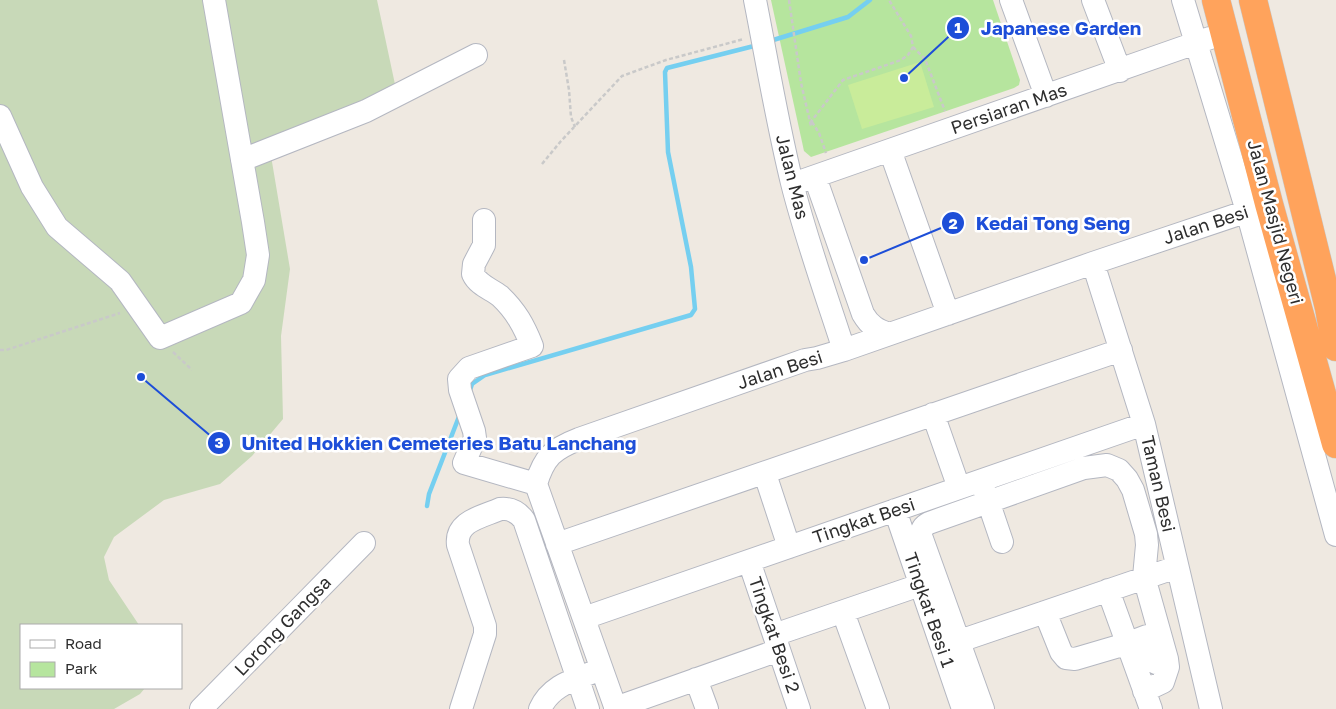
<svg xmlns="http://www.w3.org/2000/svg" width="1336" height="709" viewBox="0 0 1336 709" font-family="'Golos Text',sans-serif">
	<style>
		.green { fill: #b6e59e }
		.cemetery { fill: #c8d9b8 }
		.pitch { fill: #c9ec9a }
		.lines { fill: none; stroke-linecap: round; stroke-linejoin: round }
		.stream { stroke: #75cff0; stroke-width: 4.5 }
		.minor-casing { stroke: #b4b7c1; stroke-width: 24 }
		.highway-casing { stroke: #c9c9c9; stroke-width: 29 }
		.path { stroke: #c9c9c9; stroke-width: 2.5; stroke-dasharray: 4 2.5; stroke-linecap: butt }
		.minor { stroke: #fff; stroke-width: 22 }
		.highway { stroke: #ffa35c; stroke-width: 28 }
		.labels { text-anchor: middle; stroke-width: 5; stroke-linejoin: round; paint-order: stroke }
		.street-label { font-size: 18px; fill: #2e2e2e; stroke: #fff }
		.leader { fill: none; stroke: #1d4ed8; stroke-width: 2 }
		.callout-dot { fill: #1d4ed8; stroke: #fff; stroke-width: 2 }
		.mark-label { font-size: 15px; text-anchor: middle; font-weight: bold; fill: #fff }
		.callout-label { font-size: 19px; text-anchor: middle; font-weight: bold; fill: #1d4ed8; stroke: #fff; stroke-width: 5; stroke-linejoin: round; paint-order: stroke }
	</style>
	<rect width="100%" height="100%" fill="#efe9e1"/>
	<path class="green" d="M771,0H993L1020,80L1019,85L1014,88L811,157L804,151Z"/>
	<path class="cemetery" d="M0,0H377L396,89L269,144L290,269L281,336L283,419L252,456L220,484L164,500L114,537L104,557L109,580L139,625H21V688H145L140,694L114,709H0Z"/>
	<path class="pitch" d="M920,62L934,107L862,129L848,85Z"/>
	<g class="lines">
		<path class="stream" d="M770,41L848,17L870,0
			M470,390L472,384L485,375L691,315L695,309L691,267L668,152L665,72L667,68L758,45
			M427,506L429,494L460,414"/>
		<defs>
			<path id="minor" d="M755,0C767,61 777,122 792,183C806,239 826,294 844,350
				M1011,0L1046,96
				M1093,0L1120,71
				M1183,0L1247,211L1336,535
				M0,116L32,187L57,227L120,281L160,338L241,303L254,280L258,255L253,222L214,0
				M890,150L948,314
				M242,160L366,111L476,55
				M815,177L863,314C870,326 877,330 889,334
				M793,184L1210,38
				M484,220V245L474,264L473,274C478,285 491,289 500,296C516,311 524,326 532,346L469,368L459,379L460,390L474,431L475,438L464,463L536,484
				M1093,263L1144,424L1211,709
				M933,414L959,488
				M765,474L789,547
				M985,492L1002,542
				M895,510L963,709
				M557,544C746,480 933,414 1121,350
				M749,561L799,709
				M1108,590L1151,709
				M843,612L878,709
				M1045,612L1061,652L1066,658L1075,659L1126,644L1147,636L1156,663
				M584,618L1144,424
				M774,635L920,585
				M942,647L1177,567
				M696,679L707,709
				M615,708L779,650
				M201,709L364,543
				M461,709L485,634V626L458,545C455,521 482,517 500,509C510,508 518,512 524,520L588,709
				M540,709C550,687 570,681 591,673
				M616,709L536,484C544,457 553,449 579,439L805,360L817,358L844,350L1093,263L1269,204
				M983,709L921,536C921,529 923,526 929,523L1084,468L1107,465L1119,470L1127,479L1133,490L1146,534L1147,545L1144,577L1167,659L1168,667L1163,682L1144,691"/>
			<path id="highway" d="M1216,0L1269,204L1336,444
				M1253,0L1329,308L1336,347"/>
		</defs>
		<use href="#minor" class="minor-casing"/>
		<use href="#highway" class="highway-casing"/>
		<path class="path" d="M789,0L801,83L811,126
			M913,47L925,59L945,111
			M564,60L569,90L571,117L575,127
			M812,122L819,133L826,153
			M810,123L843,80L901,60L908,55L913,47L911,36L889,0
			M542,164L561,141L622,76L666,60L744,39
			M0,350H6L120,313
			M173,352L192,370"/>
		<use href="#minor" class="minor"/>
		<use href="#highway" class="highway"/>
	</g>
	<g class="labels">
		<g class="street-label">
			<text transform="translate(1009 109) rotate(-19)" y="6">Persiaran Mas</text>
			<text transform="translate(792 177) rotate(76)" y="6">Jalan Mas</text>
			<text transform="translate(1275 222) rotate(75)" y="6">Jalan Masjid Negeri</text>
			<text transform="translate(1206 225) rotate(-18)" y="6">Jalan Besi</text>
			<text transform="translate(780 370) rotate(-18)" y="6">Jalan Besi</text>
			<text transform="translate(1158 484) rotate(77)" y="6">Taman Besi</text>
			<text transform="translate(864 521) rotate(-19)" y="6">Tingkat Besi</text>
			<text transform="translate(929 610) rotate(71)" y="6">Tingkat Besi 1</text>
			<text transform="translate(283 626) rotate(-46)" y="6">Lorong Gangsa</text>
			<text transform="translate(774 635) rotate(71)" y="6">Tingkat Besi 2</text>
		</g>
	</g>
	<path class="leader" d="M904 78L958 28M864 260L953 223M141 377L219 443"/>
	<g class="callout-dot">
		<circle cx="904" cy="78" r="5"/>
		<circle cx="864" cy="260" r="5"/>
		<circle cx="141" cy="377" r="5"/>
		<circle cx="958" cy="28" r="12"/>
		<circle cx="953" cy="223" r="12"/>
		<circle cx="219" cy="443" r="12"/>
	</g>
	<g class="mark-label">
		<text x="958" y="33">1</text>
		<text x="953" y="229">2</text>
		<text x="219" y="448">3</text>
	</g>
	<g class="callout-label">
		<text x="1061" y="35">Japanese Garden</text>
		<text x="1053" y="230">Kedai Tong Seng</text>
		<text x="439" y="450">United Hokkien Cemeteries Batu Lanchang</text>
	</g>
	<rect x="20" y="624" width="162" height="65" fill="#ffffff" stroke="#ababab"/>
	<rect x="30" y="640" width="25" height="8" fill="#ffffff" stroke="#ababab"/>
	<text x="65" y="649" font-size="15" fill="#2e2e2e">Road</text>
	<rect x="30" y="662" width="25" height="15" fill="#b6e59e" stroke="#ababab"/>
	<text x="65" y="674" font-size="15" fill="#2e2e2e">Park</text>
</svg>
